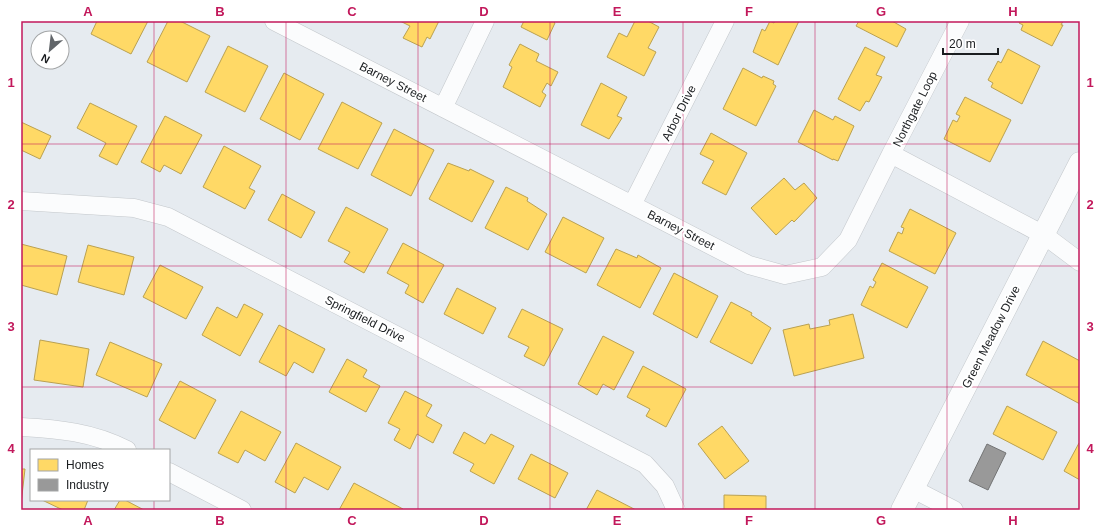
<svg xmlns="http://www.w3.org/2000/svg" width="1101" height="531" viewBox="0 0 1101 531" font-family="Helvetica,sans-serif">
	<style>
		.homes { fill: #ffd966; stroke: #baa151 }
		.industry { fill: #999; stroke: #737475 }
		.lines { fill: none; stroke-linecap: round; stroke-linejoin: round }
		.street-casing { stroke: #c3c7cb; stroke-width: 19 }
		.secondary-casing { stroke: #c3c7cb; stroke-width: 23 }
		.street { stroke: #fbfcfd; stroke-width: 18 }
		.secondary { stroke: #fbfcfd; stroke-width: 22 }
		.grid { fill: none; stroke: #c2185b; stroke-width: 1; stroke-opacity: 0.55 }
		.labels { text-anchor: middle; stroke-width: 4; stroke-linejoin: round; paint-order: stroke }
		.street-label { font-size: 12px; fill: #1a1d20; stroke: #fff }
		.neatline { fill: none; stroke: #c2185b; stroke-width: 1.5 }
		.grid-label { font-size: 13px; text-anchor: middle; font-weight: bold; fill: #c2185b }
	</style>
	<rect width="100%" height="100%" fill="#e6ebf0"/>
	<path class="homes" d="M97,21H148L131,54L91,34Z
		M168,21H180L210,36L187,82L147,62Z
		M400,21H439L430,39L427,37L422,47L403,38L410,26Z
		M524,21H553L555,23L547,40L521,27Z
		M635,21H648L659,27L648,48L656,52L644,76L607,57L619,33L627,37Z
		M770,21L774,23L775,21H799L778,65L753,52L762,29L765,31Z
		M859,21H892L906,29L897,47L856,26Z
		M1020,21H1063L1061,25H1063L1052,46L1021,30L1023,25L1019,23Z
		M520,44L539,54L536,61L558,72L551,86L547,83L542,92L546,95L540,107L503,87L512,67L509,65Z
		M228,46L268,66L245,112L205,92Z
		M865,47L885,57L876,75L882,77L869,102L866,101L860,111L838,99Z
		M1008,49L1040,66L1022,104L991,87L993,83L988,80L998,61L1001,63Z
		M743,68L762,78L763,76L774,81L773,84L776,86L756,126L723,109Z
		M284,73L324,94L300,140L260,119Z
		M601,83L627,97L617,116L622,118L609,139L581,125Z
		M965,97L1011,120L990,162L944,139L953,120L957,122L960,116L956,114Z
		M342,102L382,123L358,169L318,149Z
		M90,103L137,126L117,165L99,156L106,143L77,128Z
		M814,110L833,120L835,116L854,126L838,161L833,159V160L798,142Z
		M165,116L202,135L181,174L164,165L160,172L141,162Z
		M21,122L51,136L40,159L21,150Z
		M394,129L434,150L411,196L371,175Z
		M711,133L747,153L726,195L702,183L714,161L700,154Z
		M224,146L261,166L249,188L255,191L245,209L203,187Z
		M448,163L469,171L470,169L494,181L472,222L429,199Z
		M784,178L795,190L804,183L817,198L794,222L792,220L776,235L751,208Z
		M506,187L528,198L527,201L547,214L528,250L485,228Z
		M282,194L315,212L301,238L268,220Z
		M346,207L388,229L364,273L344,262L350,252L328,241Z
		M910,209L956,233L935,274L889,251L898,232L902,234L904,228L901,227Z
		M563,217L604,238L586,273L545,252Z
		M403,243L444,265L423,303L405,293L409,285L387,273Z
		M21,244L67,256L57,295L21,285Z
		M88,245L134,257L124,295L78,282Z
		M616,249L637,258L638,255L661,268L640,308L597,285Z
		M882,263L928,287L907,328L861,305L870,286L873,288L876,282L873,280Z
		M160,265L203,287L186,319L143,297Z
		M674,273L718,296L697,338L653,314Z
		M457,288L496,308L483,334L444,314Z
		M731,302L752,313L751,315L771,328L752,364L710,342Z
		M244,304L263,314L240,356L202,335L217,307L237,318Z
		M522,309L563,329L544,366L524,356L529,347L508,337Z
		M853,314L864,358L794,376L783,330L809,324L810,329L830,325L829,320Z
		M279,325L325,349L313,373L294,362L286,376L259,362Z
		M603,336L634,352L614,390L603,384L597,395L578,384Z
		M40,340L89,349L83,387L34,380Z
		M1043,341L1080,361V404L1026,375Z
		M110,342L162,364L147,397L96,375Z
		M347,359L367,370L363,377L380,386L366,412L329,392Z
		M643,366L686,389L666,427L646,416L650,409L627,397Z
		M180,381L216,400L195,439L159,420Z
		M405,391L432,405L426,416L442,425L433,443L417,434L410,449L394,440L400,429L388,423Z
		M1007,406L1057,432L1043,460L993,434Z
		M241,411L281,432L265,461L245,450L238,463L218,453Z
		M722,426L749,461L725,479L698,444Z
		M464,432L485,444L491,434L514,446L494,484L470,471L474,464L453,453Z
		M296,443L341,467L328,490L304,477L295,493L275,482Z
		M1079,443H1080V480L1064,471Z
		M531,454L568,473L555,498L518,479Z
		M21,469H25L21,504Z
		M354,483L403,509V510H339Z
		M597,490L636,510H586Z
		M724,495L766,496V510H724Z
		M42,500H88L84,510H63Z
		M120,500H125L144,510H114Z"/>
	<path class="industry" d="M987,444L1006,453L988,490L969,481Z"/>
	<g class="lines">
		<defs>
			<path id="street" d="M274,21L749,265L785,275L822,267L848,240L891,154L1044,235L1080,262
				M443,108L485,21
				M891,154L960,21
				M21,201L134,208L168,217L645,464L665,486L676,510
				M632,205L725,21
				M21,427C58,429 93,432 127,450
				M169,472L242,510
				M913,489L954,510"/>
			<path id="secondary" d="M902,510L1080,163"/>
		</defs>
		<use href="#street" class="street-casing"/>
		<use href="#secondary" class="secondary-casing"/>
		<use href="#street" class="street"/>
		<use href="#secondary" class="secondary"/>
	</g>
	<path class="grid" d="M154,21V450M286,21V510M418,21V510M550,21V510M683,21V510M815,21V510M947,21V510M21,144H1080M21,266H1080M21,387H1080M154,500V510"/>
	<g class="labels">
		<g class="street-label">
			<text transform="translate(393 82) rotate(27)" y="4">Barney Street</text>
			<text transform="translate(915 109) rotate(-63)" y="4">Northgate Loop</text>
			<text transform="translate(679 113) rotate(-63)" y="4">Arbor Drive</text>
			<text transform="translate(681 230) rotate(27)" y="4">Barney Street</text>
			<text transform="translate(365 319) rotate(27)" y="4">Springfield Drive</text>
			<text transform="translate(991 337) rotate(-63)" y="4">Green Meadow Drive</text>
		</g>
	</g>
	<rect width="1101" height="531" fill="none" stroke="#ffffff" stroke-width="44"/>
	<rect x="30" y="449" width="140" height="52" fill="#ffffff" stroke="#a3a5a6"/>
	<rect x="38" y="459" width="20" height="12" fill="#ffd966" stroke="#a3a5a6"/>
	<text x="66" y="469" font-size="12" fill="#1a1d20">Homes</text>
	<rect x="38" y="479" width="20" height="12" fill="#999999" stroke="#a3a5a6"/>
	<text x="66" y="489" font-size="12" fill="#1a1d20">Industry</text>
	<g transform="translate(50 50) rotate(208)"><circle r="19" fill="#ffffff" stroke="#a3a5a6"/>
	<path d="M0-3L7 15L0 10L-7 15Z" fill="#616569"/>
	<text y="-6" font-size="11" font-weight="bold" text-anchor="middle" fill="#1a1d20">N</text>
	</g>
	<path d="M943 48v6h55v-6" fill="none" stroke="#1a1d20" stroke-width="2"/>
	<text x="949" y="48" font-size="12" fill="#1a1d20" stroke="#ffffff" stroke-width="3" paint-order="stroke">20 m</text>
	<rect x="22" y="22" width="1057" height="487" class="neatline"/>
	<g class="grid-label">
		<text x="88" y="16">A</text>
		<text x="220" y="16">B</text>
		<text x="352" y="16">C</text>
		<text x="484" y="16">D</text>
		<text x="617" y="16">E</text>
		<text x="749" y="16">F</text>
		<text x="881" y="16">G</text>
		<text x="1013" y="16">H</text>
		<text x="11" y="87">1</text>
		<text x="1090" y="87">1</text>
		<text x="11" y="209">2</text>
		<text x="1090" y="209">2</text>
		<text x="11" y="331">3</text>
		<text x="1090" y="331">3</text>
		<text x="11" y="453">4</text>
		<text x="1090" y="453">4</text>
		<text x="88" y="525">A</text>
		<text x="220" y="525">B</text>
		<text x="352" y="525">C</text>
		<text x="484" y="525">D</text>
		<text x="617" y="525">E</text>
		<text x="749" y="525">F</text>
		<text x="881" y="525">G</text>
		<text x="1013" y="525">H</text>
	</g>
</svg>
